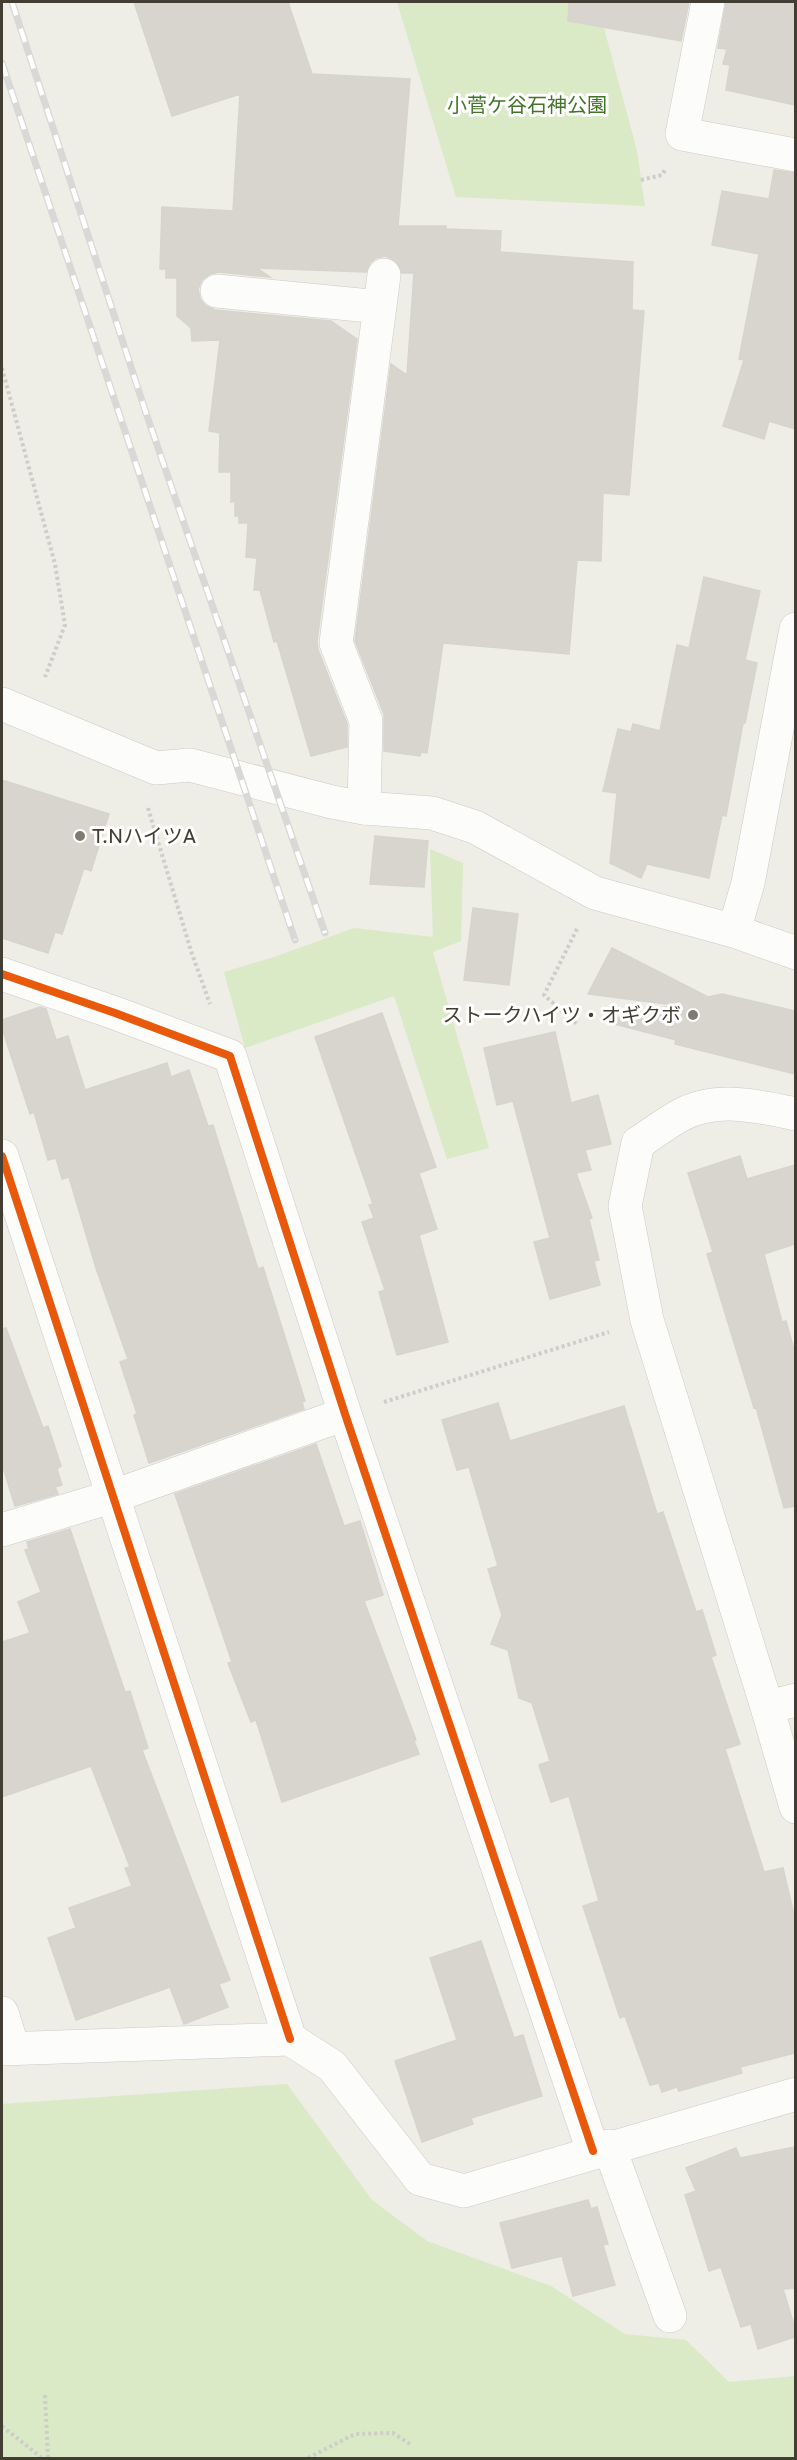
<svg xmlns="http://www.w3.org/2000/svg" width="797" height="2460" viewBox="0 0 797 2460" font-family="'Golos Text','Noto Sans JP',sans-serif">
	<style>
		.green { fill: #dae9c6 }
		.building { fill: #d8d5cf; stroke: #d6d4cc; stroke-width: 1.5 }
		.lines { fill: none; stroke-linecap: round; stroke-linejoin: round }
		.minor-casing { stroke: #cccac4; stroke-width: 34 }
		.tertiary-casing { stroke: #cccac4; stroke-width: 34 }
		.path { stroke: #cfcdc8; stroke-width: 4; stroke-dasharray: 3 3; stroke-linecap: butt }
		.minor { stroke: #fcfcfb; stroke-width: 33 }
		.tertiary { stroke: #fcfcfb; stroke-width: 33 }
		.rail-casing { stroke: #d8d8d7; stroke-width: 7 }
		.rail { stroke: #fff; stroke-width: 4.5; stroke-dasharray: 14; stroke-linecap: butt }
		.cycleway-casing { stroke: #fff; stroke-width: 11 }
		.cycleway { stroke: #e8590c; stroke-width: 8 }
		.poi-dot { fill: #7f7b72; stroke: #fff; stroke-width: 2 }
		.labels { text-anchor: middle; stroke-width: 6; stroke-linejoin: round; paint-order: stroke }
		.park-label { font-size: 20px; fill: #417428; stroke: #fff }
		.poi-label { font-size: 20px; fill: #433e33; stroke: #fff; text-anchor: start }
	</style>
	<rect width="100%" height="100%" fill="#eeede6"/>
	<path class="green" d="M397,2H597L637,151L645,206L456,197Z
		M430,849L463,863L461,941L433,952L489,1148L447,1159L394,996L245,1048L224,972L277,956L354,928L433,937Z
		M287,2084L372,2200L427,2241L551,2286L625,2334L686,2340L729,2382L795,2376V2458H2V2104Z"/>
	<path class="building" d="M134,2H288L312,74L410,79L398,226H446V229L501,231L500,252L633,262L632,310L644,311L629,495L603,493L601,561L577,560L569,654L443,643L427,753L421,752L420,756L384,751V714L355,641L391,364L407,375L414,273H402L396,261L386,256L376,258L370,263L366,272L257,268L270,277L219,272L210,274L202,280L198,289L200,299L206,306L215,310L331,321L357,339L317,641L318,650L347,724V747L311,756L277,641L274,642L260,590H254L257,558L246,557L248,523H239V516H235V501L231,502V472H219L220,433L209,431L220,340L192,341L191,328L177,316V278H166V269H160L162,207L233,211L240,94L172,116Z
		M569,2H689L681,41L568,21Z
		M726,2H795V105L726,90L730,65L723,64L727,49L718,48Z
		M774,170L795,173V429L769,421L764,439L723,426L744,360L739,359L759,254L712,245L722,191L769,199Z
		M704,577L760,591L745,660L757,663L745,723H743L726,816L722,815L709,878L647,864L641,878L610,863L617,793L603,791L618,729L631,732L633,724L660,731L677,645L689,648Z
		M2,780L109,814L91,871L84,868L62,934L55,932L48,953L2,938Z
		M375,836L428,841L424,887L370,884Z
		M473,908L518,914L509,985L464,980Z
		M612,948L708,997L722,994L795,1011V1074L675,1044L676,1040L603,1021L674,1005L588,994Z
		M40,1007L46,1009L56,1040L68,1036L85,1090L167,1063L171,1077L189,1070L208,1126L213,1125L258,1269L263,1267L305,1401L302,1402L304,1409L149,1463L134,1415L137,1414L120,1362L128,1359L96,1268L69,1177L62,1179L56,1158L48,1160L34,1112L30,1114L2,1028V1020Z
		M382,1013L436,1167L419,1173L437,1229L419,1235L448,1342L397,1355L379,1292L385,1290L362,1222L374,1218L369,1205L373,1204L315,1037Z
		M555,1032L571,1103L598,1095L611,1144L585,1150L591,1170L576,1173L592,1218L589,1219L599,1260L594,1261L600,1285L550,1299L534,1242L550,1238L513,1101L497,1105L484,1048Z
		M740,1156L747,1179L795,1165V1244L764,1254L782,1322L786,1321L795,1353V1506L784,1508L756,1407L754,1408L707,1254L713,1252L688,1173Z
		M6,1328L43,1428L48,1426L61,1466L57,1469L62,1485L55,1487L58,1494L15,1506L2,1464V1329Z
		M498,1403L510,1441L624,1406L657,1514L663,1512L696,1612L702,1610L716,1655L711,1657L740,1744L725,1749L764,1872L783,1868L795,1919V2053L740,2067L742,2073L679,2091L677,2087L662,2092L659,2083L650,2085L625,2016L620,2018L583,1906L599,1901L569,1796L551,1802L539,1765L550,1761L532,1703L519,1698L508,1650L491,1644L502,1615L488,1569L498,1566L469,1467L457,1470L442,1420Z
		M316,1444L344,1526L360,1521L383,1595L364,1601L416,1740L414,1741L419,1754L282,1802L256,1720L251,1722L228,1663L232,1662L175,1494Z
		M70,1529L125,1692L130,1691L148,1748L142,1750L230,1980L219,1984L228,2007L184,2024L170,1987L76,2020L48,1938L76,1928L69,1908L132,1886L125,1868L130,1867L91,1766L2,1797V1642L30,1633L18,1602L41,1592L25,1550L29,1549L27,1542Z
		M481,1941L514,2038L523,2035L542,2096L471,2118L473,2124L422,2142L395,2061L457,2040L430,1958Z
		M795,2147V2288L783,2289L795,2328V2337L758,2349L751,2324L741,2327L721,2267L709,2271L685,2195L696,2191L686,2168L736,2148L740,2158Z
		M588,2200L591,2209L597,2207L608,2244L603,2245L615,2285L573,2296L562,2256L512,2268L500,2223Z"/>
	<g class="lines">
		<defs>
			<path id="minor" d="M708,2L682,134L796,155
				M217,291L380,307
				M364,808L366,721L336,643L384,275
				M734,931L748,883L796,629
				M2,974L115,1013L230,1056L345,1414L593,2151
				M796,1114C758,1106 717,1096 681,1115C666,1123 652,1134 638,1143L625,1206L647,1320L767,1707L796,1807
				M2,1156L290,2039
				M2,1530L114,1496L345,1414
				M767,1707L796,1700
				M2,2013L13,2048
				M2,2049L290,2039L332,2066L420,2179L464,2191L796,2094
				M609,2146L670,2316"/>
			<path id="tertiary" d="M2,704L156,768L190,765L332,802L364,808L432,813L475,827L595,893L734,931L796,953"/>
		</defs>
		<use href="#minor" class="minor-casing"/>
		<use href="#tertiary" class="tertiary-casing"/>
		<path class="path" d="M641,180L662,175L665,170
			M2,368L55,564L65,625L45,677
			M148,808L191,951L210,1004
			M577,929L544,995L578,1025
			M384,1402L609,1332
			M45,2395L48,2458
			M2,2426L42,2458
			M308,2458L355,2434L393,2433L410,2444"/>
		<use href="#minor" class="minor"/>
		<use href="#tertiary" class="tertiary"/>
		<defs>
			<path id="rail" d="M12,2L146,413L325,933
				M2,63L295,940"/>
		</defs>
		<use href="#rail" class="rail-casing"/>
		<use href="#rail" class="rail"/>
		<defs>
			<path id="cycleway" d="M2,974L115,1013L230,1056L345,1414L593,2151
				M2,1156L290,2039"/>
		</defs>
		<use href="#cycleway" class="cycleway-casing"/>
		<use href="#cycleway" class="cycleway"/>
	</g>
	<g class="poi-dot">
		<circle cx="80" cy="836" r="6"/>
		<circle cx="693" cy="1015" r="6"/>
	</g>
	<g class="labels">
		<g class="park-label">
			<text x="527" y="112">小菅ケ谷石神公園</text>
		</g>
		<g class="poi-label">
			<text x="92" y="843">T.NハイツA</text>
			<text x="681" y="1022" text-anchor="end">ストークハイツ・オギクボ</text>
		</g>
	</g>
	<rect width="797" height="2460" fill="none" stroke="#433e33" stroke-width="6"/>
</svg>
